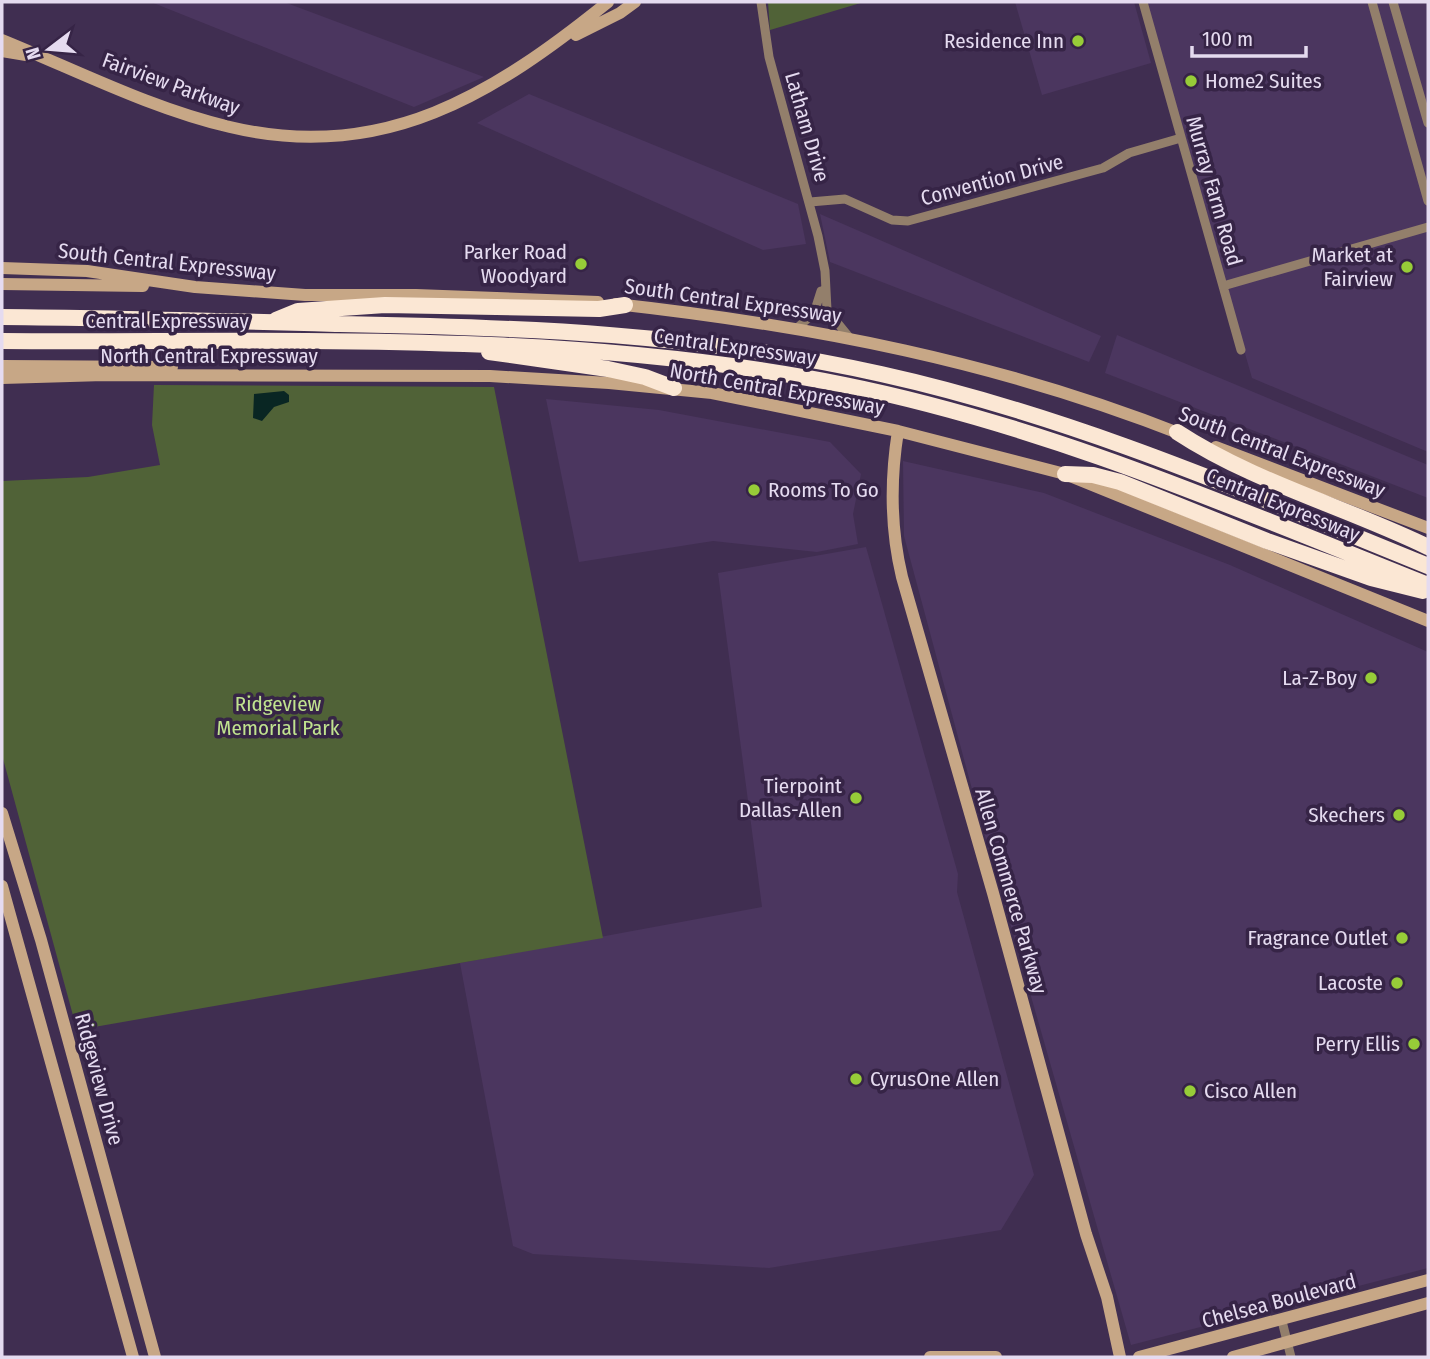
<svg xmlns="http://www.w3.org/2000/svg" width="1430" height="1359" viewBox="0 0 1430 1359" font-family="'Fira Sans Condensed',sans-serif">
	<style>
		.built { fill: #4b365f }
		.green { fill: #506237 }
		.water { fill: #092623 }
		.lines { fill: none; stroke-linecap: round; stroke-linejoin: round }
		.street { stroke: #937f6b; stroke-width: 9 }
		.secondary { stroke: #c7a786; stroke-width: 12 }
		.highway { stroke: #fbe7d4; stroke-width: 16 }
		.poi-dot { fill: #97cc38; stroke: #362446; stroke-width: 2.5 }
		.labels { text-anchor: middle; stroke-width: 7; stroke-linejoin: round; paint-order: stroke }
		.poi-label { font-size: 21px; fill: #e5dbf0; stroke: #362446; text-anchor: end }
		.street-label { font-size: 21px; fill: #e5dbf0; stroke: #362446 }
		.park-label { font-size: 21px; fill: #c0e38f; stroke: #362446 }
	</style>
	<rect width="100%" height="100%" fill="#402e51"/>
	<path class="built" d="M151,2H284L484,77L414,107Z
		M1015,2H1134L1151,63L1042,95Z
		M1145,2H1428V452L1252,378Z
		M529,94L798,204L806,244L763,250L477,123Z
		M820,214L1101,336L1089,362L830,262Z
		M1117,335L1428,465V498L1105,373Z
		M546,399L659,410L830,442L861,474L853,514L858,544L817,552L713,541L579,562Z
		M903,461L1044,493L1230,565L1428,652V1268L1131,1345L979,815L904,536Z
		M866,547L958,874L957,892L1034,1175L1001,1230L769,1268L533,1254L513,1246L460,963L762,907L718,573Z"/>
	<path class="green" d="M768,2H864L770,30Z
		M154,385L494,387L603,938L77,1030L2,755V481L88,477L160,465L152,425Z"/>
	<path class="water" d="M284,391L289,395V402L274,407L262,421L253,418L254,394Z"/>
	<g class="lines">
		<path class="street" d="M761,2L769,57L818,236L825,271L827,310L849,337
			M1143,2L1241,350
			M1372,2L1428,201
			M1393,2L1428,123
			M810,202L845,199L892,220L908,221L1103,168L1129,153L1181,138
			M1223,286L1428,227
			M797,328L814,313L821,291
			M1282,1321L1291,1357"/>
		<path class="secondary" d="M576,35L620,13L635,2
			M2,40C76,70 152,109 230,127C384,164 495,93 608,2
			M2,51L26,55
			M2,268L87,271L195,287L305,295H416L598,302
			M2,284L143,286
			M616,304C814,326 999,362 1186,436
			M2,366L172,367
			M2,378L104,375L490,376L609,383L712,393L898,431L1065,474L1428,621
			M898,431C890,481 890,527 902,577L993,893L1086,1234L1107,1297L1120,1357
			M1216,447L1428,528
			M2,813L41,940L155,1357
			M2,886L133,1357
			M930,1357H996
			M1139,1357L1428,1280
			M1233,1357L1428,1303"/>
		<path class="highway" d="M2,317C115,318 227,321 340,324C523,327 702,334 881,374C1071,416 1248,493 1428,566
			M276,320L298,311L385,305L599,309L625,305
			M2,341C283,343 568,329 845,385C1048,426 1237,509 1428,585
			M489,352L608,369L645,377L674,388
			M1177,432C1253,482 1346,507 1428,547
			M1065,474L1093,475L1120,482L1267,541L1371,578L1423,591"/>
	</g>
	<g class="poi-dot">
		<circle cx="1078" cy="41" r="7"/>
		<circle cx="1191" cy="81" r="7"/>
		<circle cx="581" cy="264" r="7"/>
		<circle cx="1407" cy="267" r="7"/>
		<circle cx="754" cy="490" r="7"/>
		<circle cx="1371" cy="678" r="7"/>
		<circle cx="856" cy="798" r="7"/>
		<circle cx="1399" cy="815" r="7"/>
		<circle cx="1402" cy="938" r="7"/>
		<circle cx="1397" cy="983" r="7"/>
		<circle cx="1414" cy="1044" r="7"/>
		<circle cx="856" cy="1079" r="7"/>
		<circle cx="1190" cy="1091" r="7"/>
	</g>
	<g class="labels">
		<g class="poi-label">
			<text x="1064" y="48">Residence Inn</text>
			<text x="1205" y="88" text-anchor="start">Home2 Suites</text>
			<text x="567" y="259">Parker Road<tspan x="567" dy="24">Woodyard</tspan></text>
			<text x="1393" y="262">Market at<tspan x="1393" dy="24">Fairview</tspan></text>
			<text x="768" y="497" text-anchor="start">Rooms To Go</text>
			<text x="1357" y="685">La-Z-Boy</text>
			<text x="842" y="793">Tierpoint<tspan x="842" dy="24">Dallas-Allen</tspan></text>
			<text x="1385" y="822">Skechers</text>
			<text x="1388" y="945">Fragrance Outlet</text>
			<text x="1383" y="990">Lacoste</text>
			<text x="1400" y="1051">Perry Ellis</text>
			<text x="870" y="1086" text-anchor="start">CyrusOne Allen</text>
			<text x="1204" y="1098" text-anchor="start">Cisco Allen</text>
		</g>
		<g class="street-label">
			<text transform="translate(171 84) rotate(20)" y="7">Fairview Parkway</text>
			<text transform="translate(807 127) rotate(74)" y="7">Latham Drive</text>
			<text transform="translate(992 180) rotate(-15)" y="7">Convention Drive</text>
			<text transform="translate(1214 191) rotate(74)" y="7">Murray Farm Road</text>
			<text transform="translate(167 262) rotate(6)" y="7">South Central Expressway</text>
			<text transform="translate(733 301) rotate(8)" y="7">South Central Expressway</text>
			<text x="167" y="328">Central Expressway</text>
			<text transform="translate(735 347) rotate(8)" y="7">Central Expressway</text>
			<text x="209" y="363">North Central Expressway</text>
			<text transform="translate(777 389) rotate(10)" y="7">North Central Expressway</text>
			<text transform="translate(1282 452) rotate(21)" y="7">South Central Expressway</text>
			<text transform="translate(1283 505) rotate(22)" y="7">Central Expressway</text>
			<text transform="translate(1011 891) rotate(74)" y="7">Allen Commerce Parkway</text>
			<text transform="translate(99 1079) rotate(75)" y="7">Ridgeview Drive</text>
			<text transform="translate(1279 1301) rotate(-15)" y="7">Chelsea Boulevard</text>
		</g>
		<g class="park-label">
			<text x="278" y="711">Ridgeview<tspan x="278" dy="24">Memorial Park</tspan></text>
		</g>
	</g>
	<rect width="1430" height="1359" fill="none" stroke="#e5dbf0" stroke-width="7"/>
	<g transform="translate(49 49) rotate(254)" stroke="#362446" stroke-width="5" paint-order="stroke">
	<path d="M0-5L12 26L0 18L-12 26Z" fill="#e5dbf0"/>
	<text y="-10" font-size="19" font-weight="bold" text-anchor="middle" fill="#e5dbf0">N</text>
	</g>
	<path d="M1192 46v10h114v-10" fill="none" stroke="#e5dbf0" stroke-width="3.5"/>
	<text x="1202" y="46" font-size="21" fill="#e5dbf0" stroke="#362446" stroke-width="5" paint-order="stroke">100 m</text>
</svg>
